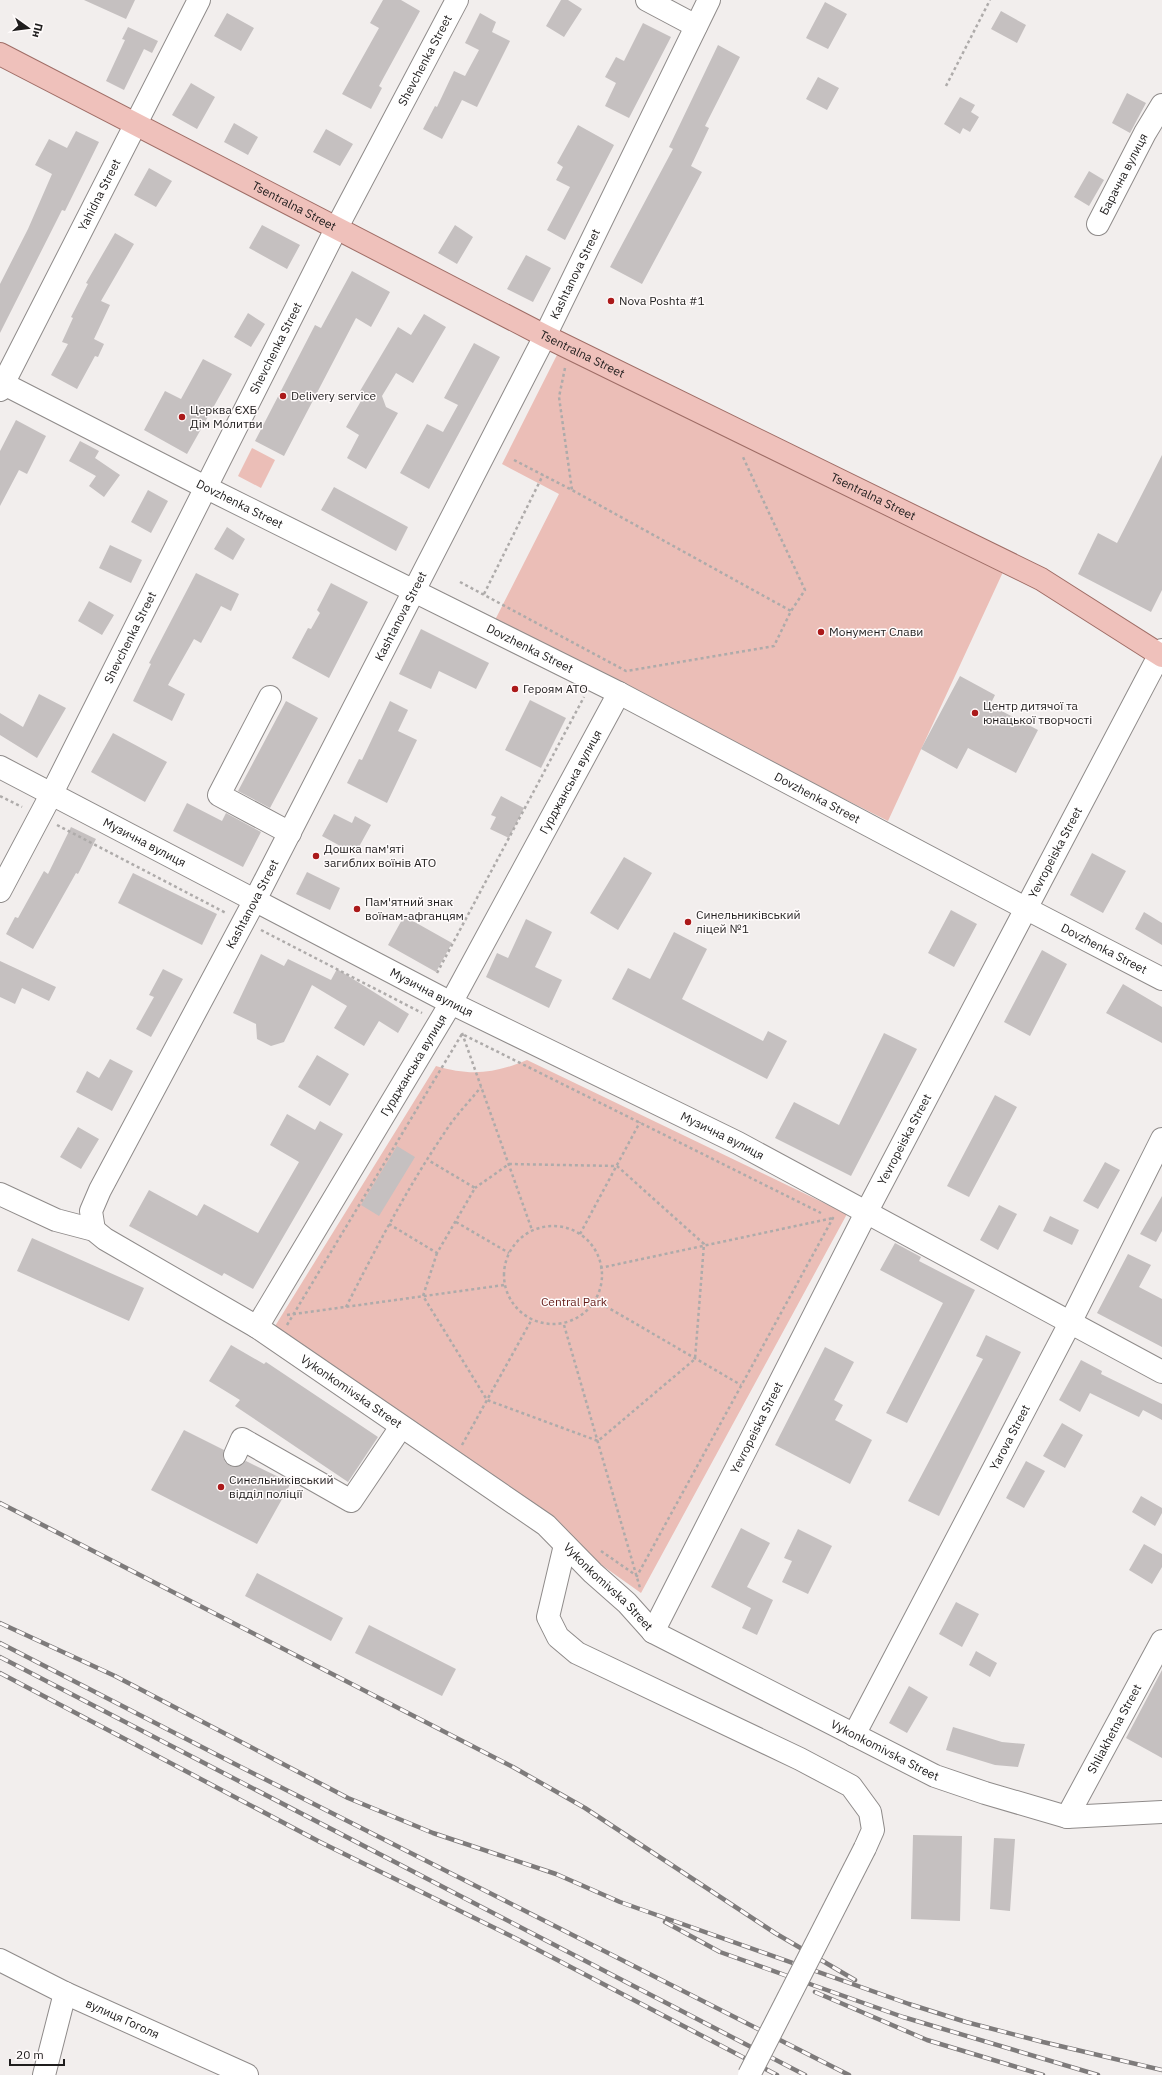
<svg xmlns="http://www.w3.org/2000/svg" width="1162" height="2075" viewBox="0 0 1162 2075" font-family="'IBM Plex Sans',sans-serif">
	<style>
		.green { fill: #ebbeb7 }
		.building { fill: #c5c0c0 }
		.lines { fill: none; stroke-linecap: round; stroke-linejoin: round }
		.minor-casing { stroke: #8f8b8a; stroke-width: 24 }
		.major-casing { stroke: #9f6d66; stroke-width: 24 }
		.path { stroke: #aeabaa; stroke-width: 2.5; stroke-dasharray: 3 3; stroke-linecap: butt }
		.minor { stroke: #fff; stroke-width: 22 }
		.major { stroke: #efc1bb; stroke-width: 22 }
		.rail-casing { stroke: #7e7b7b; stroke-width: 4.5 }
		.rail { stroke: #fffbfb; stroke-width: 3; stroke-dasharray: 9; stroke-linecap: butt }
		.minor-bridge-casing { stroke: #8f8b8a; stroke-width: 24; stroke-linecap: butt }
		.minor-bridge { stroke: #fff; stroke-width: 22 }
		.poi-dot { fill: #ab191a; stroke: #fffbfb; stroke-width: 1.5 }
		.labels { text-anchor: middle; stroke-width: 3; stroke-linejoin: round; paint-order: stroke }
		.street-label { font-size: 12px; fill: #1f1d1d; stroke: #fffbfb }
		.poi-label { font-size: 12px; fill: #1f1d1d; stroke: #fffbfb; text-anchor: start }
		.park-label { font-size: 12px; fill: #641c18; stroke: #fffbfb }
	</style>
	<rect width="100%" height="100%" fill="#f2eeed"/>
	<path class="green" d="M560,349L1003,572L888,821L494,622L559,494L502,464Z
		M252,448L275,460L261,488L238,476Z
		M527,1060L847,1214L641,1593L272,1331L436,1066C470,1076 493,1074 527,1060Z"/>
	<path class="building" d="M84,0H135L126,19Z
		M383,0H401L420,11L379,86L382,88L371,109L342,94L379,28L370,23Z
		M561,0H568L582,9L564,37L546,26Z
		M825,2L847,14L828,49L806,38Z
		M1001,11L1026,25L1017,43L991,29Z
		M227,13L254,28L241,51L214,36Z
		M480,13L496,22L492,32L510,41L477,107L462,100L442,139L423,129L435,106L437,107L454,71L465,76L479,50L465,43Z
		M643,23L671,37L629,118L605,106L616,83L605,77L616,57L624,61Z
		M128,27L158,41L152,53L144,49L124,90L106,81L125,40L122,39Z
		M718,45L740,57L705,126L709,128L691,166L702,172L642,284L610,267L673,149L669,147Z
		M818,77L839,88L827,110L806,99Z
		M191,83L215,97L197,129L172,115Z
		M1127,93L1146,103L1130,133L1112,123Z
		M960,97L975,105L971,112L979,117L970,132L963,128L960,134L944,124Z
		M234,123L258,137L248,155L224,142Z
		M578,125L614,145L565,240L547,230L570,187L556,180L563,167L557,163Z
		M326,129L353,144L340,166L313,152Z
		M76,131L99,142L65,211L62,210L0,333V284L28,229L52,174L35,165L49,139L67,148Z
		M149,168L172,181L156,207L134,195Z
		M1089,171L1104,180L1089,206L1074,197Z
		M262,225L300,245L287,269L249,248Z
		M455,225L473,237L457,264L438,253Z
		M115,233L134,244L101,301L110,305L94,339L104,344L98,357L95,356L77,389L51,375L68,344L62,342L73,318L71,317L88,284L86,283Z
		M526,255L551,268L533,302L507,289Z
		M352,271L390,292L371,327L356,318L284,456L255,441L315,325L321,328Z
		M248,313L265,324L251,347L234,337Z
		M424,314L446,327L413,383L396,373L382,396L386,407L398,413L366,469L347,458L359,435L346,427L365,394L360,391L398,327L411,335Z
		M474,343L500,357L429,489L400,473L427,424L443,432L458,405L444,398Z
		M203,359L232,374L187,454L144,430L165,391L181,399Z
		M16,420L46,436L27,474L19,470L0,506V451Z
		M80,441L99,451L95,458L120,475L104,497L89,486L96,476L69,461Z
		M1162,455V590L1151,612L1078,574L1098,533L1117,543Z
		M334,487L408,527L396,551L321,510Z
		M148,490L168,501L151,533L131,522Z
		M227,527L245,539L233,560L214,549Z
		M110,545L142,560L131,583L99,568Z
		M196,573L239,594L231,611L221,606L201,643L194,639L168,685L185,694L172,721L133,701L151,664L149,663Z
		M331,583L368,602L329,678L292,658L308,628L311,629L320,613L317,610Z
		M89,601L114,615L102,635L78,621Z
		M421,629L489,663L476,689L439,671L431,689L399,674Z
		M960,676L995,695L990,705L1038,730L1016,773L968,748L957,769L921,749Z
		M39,694L66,708L37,758L0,735V713L23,727Z
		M530,700L566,718L541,768L505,750Z
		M286,701L318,718L270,808L238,791Z
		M390,701L408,710L398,731L417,740L387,803L347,783L359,759L362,760Z
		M113,733L167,762L145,802L91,772Z
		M501,796L524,808L509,838L490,829L496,817L491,815Z
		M187,803L222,821L226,813L261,832L243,867L173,831Z
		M334,814L352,823L355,816L371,825L355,854L322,836Z
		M71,827L96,839L78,874L76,873L33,949L6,934L15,917L18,918L44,871L48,874Z
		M1092,853L1126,871L1103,913L1070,895Z
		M624,857L652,873L618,930L590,913Z
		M307,872L340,888L330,910L296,894Z
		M133,873L217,914L202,945L118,903Z
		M951,910L977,924L954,967L928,953Z
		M1144,912L1162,923V945L1135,929Z
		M404,916L452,943L436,972L388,945Z
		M526,919L552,932L535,967L562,980L549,1008L486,977L497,953L508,958Z
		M674,932L707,949L682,999L763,1041L768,1031L787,1041L767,1079L612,999L628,968L650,979Z
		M1042,950L1067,964L1030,1036L1004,1022Z
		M261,954L284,966L288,959L331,980L337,969L409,1014L398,1033L379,1021L364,1046L334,1028L347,1006L312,985L284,1042L271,1046L257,1039L256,1024L233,1013Z
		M0,961L56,987L49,1001L22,988L15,1004L0,997Z
		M163,969L183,979L151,1037L136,1029L154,997L149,995Z
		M1123,984L1162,1007V1043L1106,1013Z
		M884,1033L917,1049L851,1176L775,1138L794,1102L839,1125Z
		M317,1055L349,1074L330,1106L298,1087Z
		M110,1059L133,1071L112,1111L76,1092L87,1071L99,1078Z
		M995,1095L1017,1107L969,1197L947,1186Z
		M287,1114L315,1130L320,1121L343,1134L253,1289L224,1273L222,1276L129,1226L149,1190L197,1216L204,1204L258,1233L299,1162L270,1145Z
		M78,1127L99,1139L81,1169L60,1157Z
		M397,1146L415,1157L379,1216L361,1205Z
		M1105,1162L1120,1170L1098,1209L1083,1201Z
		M1162,1196V1231L1156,1242L1140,1234Z
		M999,1205L1017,1214L998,1250L980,1240Z
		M1050,1216L1079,1230L1072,1245L1043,1231Z
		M32,1238L144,1288L129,1321L17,1271Z
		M895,1243L921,1257L919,1261L975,1290L907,1423L886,1413L943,1303L880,1270Z
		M1128,1254L1151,1265L1139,1287L1162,1299V1347L1097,1313Z
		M986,1335L1021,1352L939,1516L908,1501L983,1359L976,1356Z
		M231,1345L264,1364L266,1362L378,1437L348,1482L235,1406L240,1400L209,1381Z
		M825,1347L854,1362L834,1400L843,1405L835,1420L872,1440L850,1484L775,1445Z
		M1081,1360L1102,1371L1101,1374L1162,1404V1420L1143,1410L1139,1417L1090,1393L1080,1412L1059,1400Z
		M1062,1423L1083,1435L1065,1468L1043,1456Z
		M184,1430L224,1450L223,1457L225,1462L230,1466L237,1467L246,1461L291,1483L257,1544L151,1490Z
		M1026,1461L1045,1471L1024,1508L1006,1498Z
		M1141,1496L1162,1508V1513L1155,1526L1132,1512Z
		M741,1528L770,1543L747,1587L773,1600L757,1635L742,1628L751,1608L711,1587Z
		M798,1529L832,1546L808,1594L782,1582L792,1561L784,1558Z
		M1144,1544L1162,1554V1567L1152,1584L1129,1570Z
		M257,1573L343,1618L331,1641L245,1596Z
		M956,1602L979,1614L962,1647L939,1634Z
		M369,1625L456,1669L442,1696L355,1653Z
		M976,1651L997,1663L990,1677L969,1665Z
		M1162,1670V1758L1126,1738Z
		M909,1686L928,1697L907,1733L889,1723Z
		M953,1727L1002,1742L1025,1744L1018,1767L995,1765L946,1750Z
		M913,1835L962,1836L960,1921L911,1919Z
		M994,1838L1015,1839L1010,1911L990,1909Z"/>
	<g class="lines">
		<defs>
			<g id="minor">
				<path d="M647,0L696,26"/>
				<path id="s1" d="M1098,224L1145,133L1162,105"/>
				<path id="s2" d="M0,382L207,488L619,693L1027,909L1162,979"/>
				<path id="s3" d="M0,390L199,0"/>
				<path d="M270,697L219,795L290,833"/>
				<path id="s4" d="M0,767L451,1003L738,1143L1162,1372"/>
				<path id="s5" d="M0,891L52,793L336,229L457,0"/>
				<path id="s6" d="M0,1194L56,1220L94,1230L105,1239L257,1327L546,1525L593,1573L627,1603L653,1632L935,1776L985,1793L1067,1817L1162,1812"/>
				<path id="s7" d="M94,1230L91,1211L100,1190L255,900L545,336L709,0"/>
				<path id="s8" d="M257,1327L451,1003L619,693"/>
				<path d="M235,1455L242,1439L351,1501L401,1427"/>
				<path d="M565,1545L548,1617L558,1637L577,1653L800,1759L851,1786L870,1812L873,1830L865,1848"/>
				<path id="s9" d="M653,1632L867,1211L1162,650"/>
				<path id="s10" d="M854,1735L1070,1323L1162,1139"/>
				<path id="s11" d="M1067,1817L1162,1641"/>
				<path id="s12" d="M0,1960L65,1993L247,2075"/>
				<path d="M44,2075L65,1993"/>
			</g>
			<g id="major">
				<path id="s13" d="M0,54L545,336L1041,579L1162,656"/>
			</g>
		</defs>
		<use href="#minor" class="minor-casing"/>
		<use href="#major" class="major-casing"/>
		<path class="path" d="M946,86L990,0
			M565,368L559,397L572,490
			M514,460L572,490L791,611
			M460,582L626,671L774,646L791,611L805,590L742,455
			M484,594L543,475
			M0,796L22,807
			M57,825L226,913
			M261,930L422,1013
			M437,973L584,697
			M462,1033L532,1230
			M456,1222L509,1253
			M389,1224L437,1253L475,1188L428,1160
			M504 1275a49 49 0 1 1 98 0a49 49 0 1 1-98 0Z
			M580,1234L640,1122
			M437,1253L423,1296L487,1400L598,1441L695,1359L704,1244L617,1166L509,1164L475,1188
			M600,1268L833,1218
			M595,1300L741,1385
			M346,1307C376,1248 407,1188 445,1132C455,1116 469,1102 481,1087
			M287,1315L504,1285
			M287,1325L462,1034L821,1213
			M564,1325L640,1588
			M462,1445L532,1319
			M601,1551L637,1576L833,1218L831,1217"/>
		<use href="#minor" class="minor"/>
		<use href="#major" class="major"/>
		<defs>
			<path id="rail" d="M0,1503L513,1767L585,1808L775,1933L855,1980
				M0,1623L115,1676L348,1798L433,1833L556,1874L620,1902L909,2004L966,2022L1043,2042L1162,2070
				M0,1643L231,1762L849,2075
				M0,1657L805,2075
				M0,1673L320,1842L521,1941L777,2075
				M665,1922L720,1952L807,1983L903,2017L1098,2075
				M815,1992L927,2040L1043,2075"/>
		</defs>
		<use href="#rail" class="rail-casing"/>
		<use href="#rail" class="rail"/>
		<defs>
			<path id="minor-bridge" d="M749,2075L865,1848"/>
		</defs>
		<use href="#minor-bridge" class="minor-bridge-casing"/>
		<use href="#minor-bridge" class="minor-bridge"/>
	</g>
	<g class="poi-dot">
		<circle cx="611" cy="301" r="4"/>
		<circle cx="283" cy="396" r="4"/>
		<circle cx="182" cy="417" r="4"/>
		<circle cx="821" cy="632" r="4"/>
		<circle cx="515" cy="689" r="4"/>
		<circle cx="975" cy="713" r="4"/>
		<circle cx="316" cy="856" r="4"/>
		<circle cx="357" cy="909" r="4"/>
		<circle cx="688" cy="922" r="4"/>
		<circle cx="221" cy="1487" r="4"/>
	</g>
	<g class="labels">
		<g class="street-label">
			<text dy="4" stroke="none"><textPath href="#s5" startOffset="933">Shevchenka Street</textPath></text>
			<text dy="4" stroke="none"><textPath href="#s1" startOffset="56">Барачна вулиця</textPath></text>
			<text dy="4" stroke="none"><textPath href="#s3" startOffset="219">Yahidna Street</textPath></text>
			<text dy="4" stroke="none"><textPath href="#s13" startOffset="331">Tsentralna Street</textPath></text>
			<text dy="4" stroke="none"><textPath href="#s7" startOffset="1074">Kashtanova Street</textPath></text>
			<text dy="4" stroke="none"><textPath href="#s5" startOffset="609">Shevchenka Street</textPath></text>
			<text dy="4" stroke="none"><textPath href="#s13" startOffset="655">Tsentralna Street</textPath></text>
			<text dy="4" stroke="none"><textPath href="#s13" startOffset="979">Tsentralna Street</textPath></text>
			<text dy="4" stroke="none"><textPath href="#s2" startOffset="269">Dovzhenka Street</textPath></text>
			<text dy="4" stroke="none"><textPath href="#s7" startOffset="690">Kashtanova Street</textPath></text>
			<text dy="4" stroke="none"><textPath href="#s5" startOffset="285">Shevchenka Street</textPath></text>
			<text dy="4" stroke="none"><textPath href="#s2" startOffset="593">Dovzhenka Street</textPath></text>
			<text dy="4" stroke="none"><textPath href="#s8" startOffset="629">Гурджанська вулиця</textPath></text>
			<text dy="4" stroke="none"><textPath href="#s2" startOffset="917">Dovzhenka Street</textPath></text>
			<text dy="4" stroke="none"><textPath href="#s4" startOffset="163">Музична вулиця</textPath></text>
			<text dy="4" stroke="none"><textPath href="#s9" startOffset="877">Yevropeiska Street</textPath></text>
			<text dy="4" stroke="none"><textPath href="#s7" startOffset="366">Kashtanova Street</textPath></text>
			<text dy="4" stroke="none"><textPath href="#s2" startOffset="1241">Dovzhenka Street</textPath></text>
			<text dy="4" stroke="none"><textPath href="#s4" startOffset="487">Музична вулиця</textPath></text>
			<text dy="4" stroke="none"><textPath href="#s8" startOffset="305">Гурджанська вулиця</textPath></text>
			<text dy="4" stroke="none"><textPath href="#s4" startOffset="811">Музична вулиця</textPath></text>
			<text dy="4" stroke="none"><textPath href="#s9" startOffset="553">Yevropeiska Street</textPath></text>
			<text dy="4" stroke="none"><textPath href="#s6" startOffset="405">Vykonkomivska Street</textPath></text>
			<text dy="4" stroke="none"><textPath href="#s9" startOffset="229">Yevropeiska Street</textPath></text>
			<text dy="4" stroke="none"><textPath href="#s10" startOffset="336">Yarova Street</textPath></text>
			<text dy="4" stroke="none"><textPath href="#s6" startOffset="729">Vykonkomivska Street</textPath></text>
			<text dy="4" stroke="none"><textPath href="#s11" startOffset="100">Shliakhetna Street</textPath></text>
			<text dy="4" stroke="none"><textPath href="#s6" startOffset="1053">Vykonkomivska Street</textPath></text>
			<text dy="4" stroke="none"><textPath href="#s12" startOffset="136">вулиця Гоголя</textPath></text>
		</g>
		<g class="poi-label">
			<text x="619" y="305">Nova Poshta #1</text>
			<text x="291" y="400">Delivery service</text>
			<text x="190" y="414">Церква ЄХБ<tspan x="190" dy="14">Дім Молитви</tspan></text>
			<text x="829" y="636">Монумент Слави</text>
			<text x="523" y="693">Героям АТО</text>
			<text x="983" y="710">Центр дитячої та<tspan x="983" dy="14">юнацької творчості</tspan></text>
			<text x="324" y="853">Дошка пам'яті<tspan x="324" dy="14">загиблих воїнів АТО</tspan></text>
			<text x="365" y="906">Пам'ятний знак<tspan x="365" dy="14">воїнам-афганцям</tspan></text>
			<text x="696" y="919">Синельниківський<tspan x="696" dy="14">ліцей №1</tspan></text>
			<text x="229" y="1484">Синельниківський<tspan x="229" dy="14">відділ поліції</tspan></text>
		</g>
		<g class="park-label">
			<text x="574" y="1306">Central Park</text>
		</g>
	</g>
	<g transform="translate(28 28) rotate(104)" stroke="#fffbfb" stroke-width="3" paint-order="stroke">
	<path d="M0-3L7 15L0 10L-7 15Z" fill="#1f1d1d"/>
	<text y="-6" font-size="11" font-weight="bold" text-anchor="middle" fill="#1f1d1d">Пн</text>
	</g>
	<path d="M10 2059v6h54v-6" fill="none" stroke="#1f1d1d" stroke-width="2"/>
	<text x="16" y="2059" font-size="12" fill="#1f1d1d" stroke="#fffbfb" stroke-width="3" paint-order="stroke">20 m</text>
</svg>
